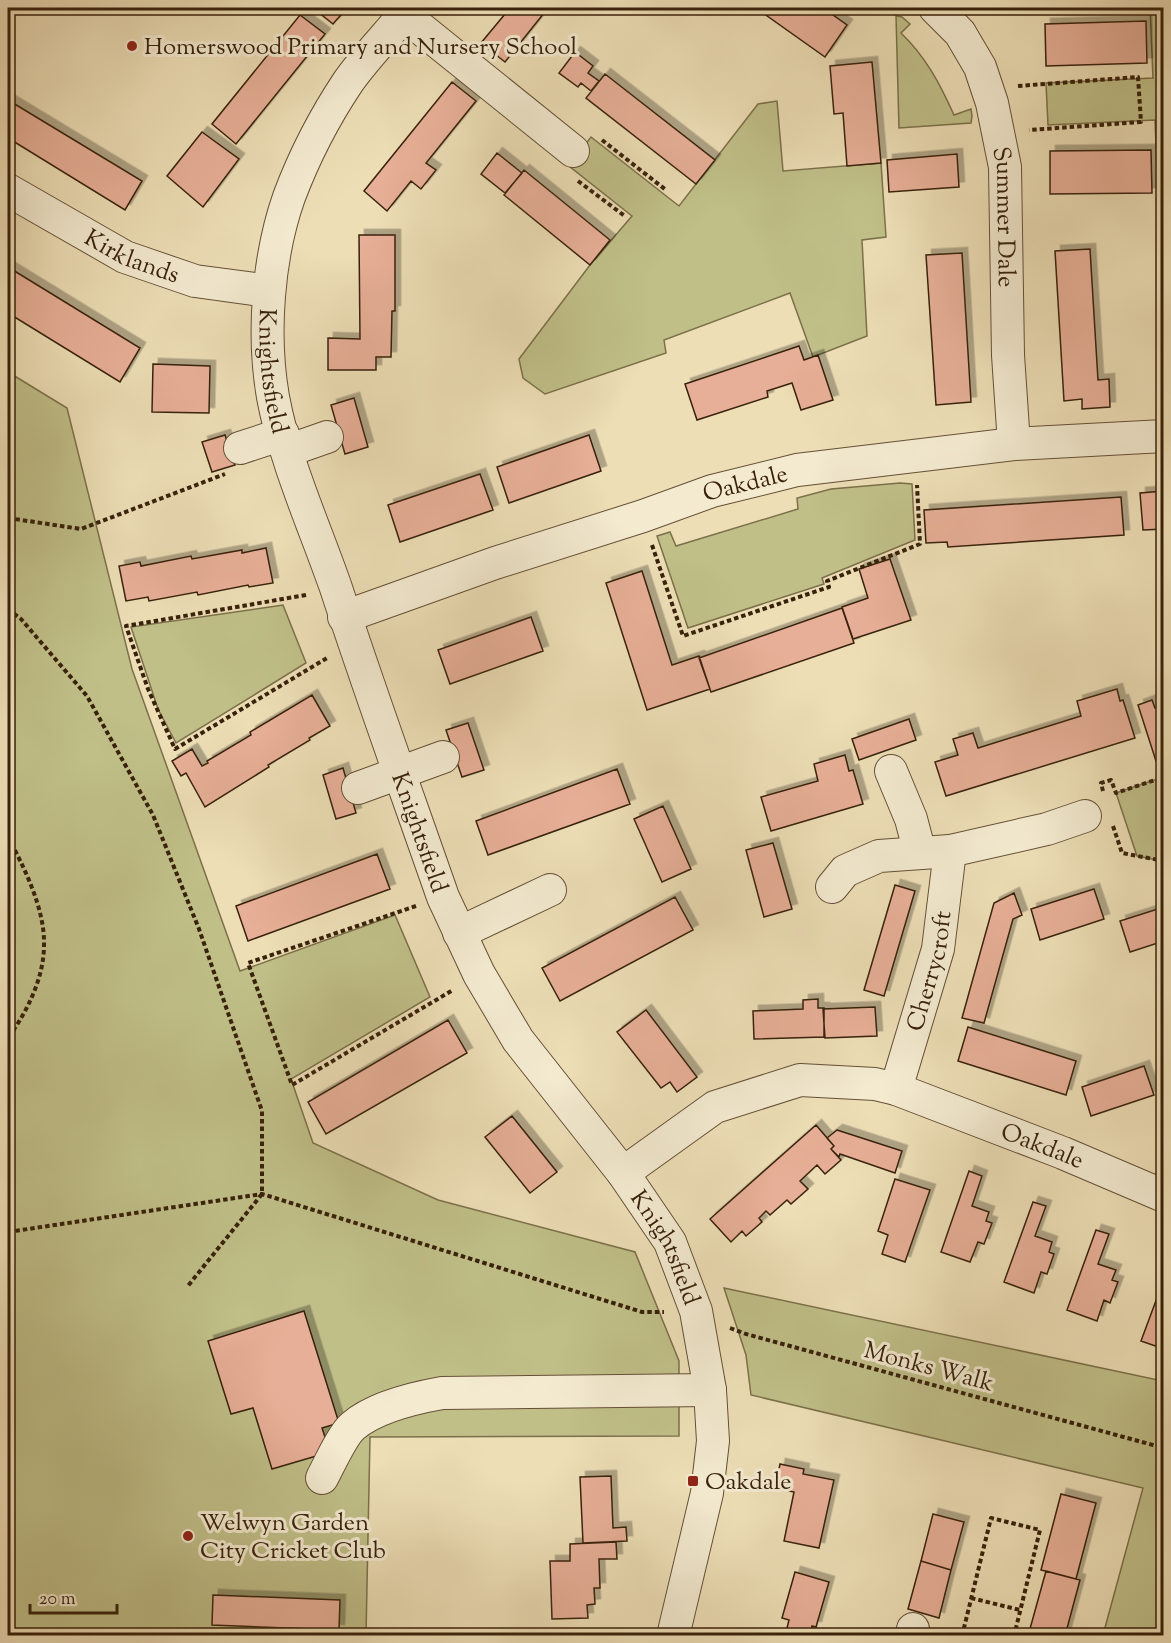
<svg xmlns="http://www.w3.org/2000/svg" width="1171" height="1643" viewBox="0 0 1171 1643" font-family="'Sorts Mill Goudy',serif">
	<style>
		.green { fill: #c0bf88; stroke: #7c704a; stroke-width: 1.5 }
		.building { fill: #e7af97; stroke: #38210b; stroke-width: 1.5; filter: url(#shadow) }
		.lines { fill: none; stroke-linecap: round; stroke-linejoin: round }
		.minor-casing { stroke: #655036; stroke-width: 34 }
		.path { stroke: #38210b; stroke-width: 4; stroke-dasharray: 4.5 3; stroke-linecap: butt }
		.minor { stroke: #f3ead0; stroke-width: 32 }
		.poi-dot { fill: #8f2418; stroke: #f3ead0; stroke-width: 2 }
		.labels { text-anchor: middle; stroke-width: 6; stroke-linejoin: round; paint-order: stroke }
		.poi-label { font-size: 24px; fill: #38210b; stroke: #f3ead0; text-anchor: start }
		.street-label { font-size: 24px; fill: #38210b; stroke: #f3ead0 }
	</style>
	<defs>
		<filter id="shadow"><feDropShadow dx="5.5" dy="-5.5" stdDeviation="0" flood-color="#0004"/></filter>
	</defs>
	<rect width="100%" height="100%" fill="#eddeb6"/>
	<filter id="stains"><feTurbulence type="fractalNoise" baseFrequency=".00333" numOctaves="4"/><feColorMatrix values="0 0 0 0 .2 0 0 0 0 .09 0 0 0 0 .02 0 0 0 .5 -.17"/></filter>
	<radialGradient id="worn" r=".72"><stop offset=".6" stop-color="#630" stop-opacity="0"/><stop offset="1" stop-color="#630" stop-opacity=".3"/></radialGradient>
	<path class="green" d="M1150,8H1163V272H1161L1155,120L1048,125L1046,83L1153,78Z
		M896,16L902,17L910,24L901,33C926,57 940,84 954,115L971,109L972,116L971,123L899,128Z
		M777,101L783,171L881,163L886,237L862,240L867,336L813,357L790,293L664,340L666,353L545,394L523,378L519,359L590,265L632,216L569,166L591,137L679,206L758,104Z
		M8,372L67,408L132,669L240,971L395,915L430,997L291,1079L313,1143L438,1200L635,1252L679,1361V1436L370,1437L366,1635H8Z
		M900,483L912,484L915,540L822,578L824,584L688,628L657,536L670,532L676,546L798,509L797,498L831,489Z
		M283,605L306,663L176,743L158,709L131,627Z
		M1163,777H1164L1163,861L1137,856L1116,793Z
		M724,1288L1163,1381V1635H1103L1143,1488L751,1395L746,1355Z"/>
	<path class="building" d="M313,8H347L333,24Z
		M510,8H548L505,62L481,43Z
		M756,8H823L847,25L825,57Z
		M300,15L325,34L236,144L212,124Z
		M1146,21L1147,63L1046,66L1045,24Z
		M575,52L593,66L588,73L599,81L591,91L581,83L578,87L559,73Z
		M872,62L881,163L847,166L843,113L834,114L830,66Z
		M605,74L715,160L696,184L586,98Z
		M452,82L476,101L426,163L436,170L421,189L411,181L387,211L364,191Z
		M8,100L142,181L125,210L8,138Z
		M202,132L239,159L203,207L167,176Z
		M1151,150L1152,193L1050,194V151Z
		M497,153L522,173L505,193L481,174Z
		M957,154L959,187L889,192L887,160Z
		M524,170L610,240L590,265L504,195Z
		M359,235H395V311H392L391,357H376V370H328V338L360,339Z
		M1090,249L1098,380L1109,379L1110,407L1082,409V399L1064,401L1055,251Z
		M962,253L971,402L936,405L926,255Z
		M8,267L140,348L120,382L8,313Z
		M799,346L804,360L818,355L833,400L801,410L792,383L767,391L768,397L697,420L685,384Z
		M153,364L210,366L209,413L152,412Z
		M354,398L368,447L345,454L331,405Z
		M225,435L235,465L212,472L202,442Z
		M589,435L601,471L509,503L497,467Z
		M480,474L493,510L400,542L388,505Z
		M1164,491V529L1143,530L1140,493Z
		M1121,497L1124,535L948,547L947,542L926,543L924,510Z
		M266,548L273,583L249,587L248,585L198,595L197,592L149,601L148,597L126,601L119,566L140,562L141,566L191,556L192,559L242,550V553Z
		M890,559L911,620L853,639L842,607L868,598L859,569Z
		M642,571L672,665L699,656L710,689L647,710L606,583Z
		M842,608L854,643L711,692L699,658Z
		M531,617L543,651L450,684L438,650Z
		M1117,689L1120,701L1123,700L1135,738L946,796L935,762L958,755L953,739L973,733L978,748L1081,716L1077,701Z
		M312,695L330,726L309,738L310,740L268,765L269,767L205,807L186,773L181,776L172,761L192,749L202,766L208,763L207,761L251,735L250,732Z
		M1152,700L1155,708L1163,705L1164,707V759L1156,761L1138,705Z
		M909,719L916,740L859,760L852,739Z
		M468,723L484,770L462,777L446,730Z
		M845,755L849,771L853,770L863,804L771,831L761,797L818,781L814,764Z
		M343,768L356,813L336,819L323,775Z
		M617,769L630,804L488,855L476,821Z
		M663,806L691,869L662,882L634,819Z
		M773,843L792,909L764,917L746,850Z
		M377,854L390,889L248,941L236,906Z
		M895,885L915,891L884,996L864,990Z
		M1094,889L1104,919L1040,940L1031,909Z
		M1014,893L1022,915L1013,919L984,1023L962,1018L994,903Z
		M675,897L693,930L560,1001L542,968Z
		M1164,907V941L1130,952L1120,921Z
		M818,999V1008H824V1037L754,1039L753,1011L803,1009V1000Z
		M875,1007L877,1036L825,1038L823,1009Z
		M646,1010L697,1077L677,1092L670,1082L661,1088L617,1032Z
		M448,1020L467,1053L326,1134L308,1102Z
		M968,1027L1076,1061L1066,1095L958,1061Z
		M1144,1066L1154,1095L1091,1116L1082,1087Z
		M512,1116L557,1172L530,1193L485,1137Z
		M816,1125L834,1146L831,1149L841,1160L825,1174L817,1165L800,1181L808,1189L791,1204L787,1200L770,1215L766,1211L759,1218L762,1222L746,1236L742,1231L731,1242L710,1219Z
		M837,1130L902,1151L895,1173L840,1154L839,1157L831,1149L834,1146L827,1138Z
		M969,1171L982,1176L972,1206L989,1212L986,1221L992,1223L984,1244L978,1242L970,1262L941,1252Z
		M895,1179L930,1190L905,1262L882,1254L888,1235L878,1231Z
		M1033,1202L1046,1206L1035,1236L1052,1242L1049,1252L1054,1254L1047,1274L1041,1272L1034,1293L1004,1282Z
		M1096,1230L1109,1234L1098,1264L1116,1270L1112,1280L1118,1282L1110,1303L1104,1300L1097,1321L1067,1310Z
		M1164,1279V1349L1141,1341Z
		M304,1311L339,1423L322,1428L330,1452L272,1469L253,1408L231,1414L208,1341Z
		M780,1464L804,1469L803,1474L834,1480L819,1548L784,1541L794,1492L775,1488Z
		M611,1476L613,1528L626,1527L627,1541L583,1543L580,1477Z
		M1061,1494L1096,1503L1076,1579L1041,1570Z
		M933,1514L964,1522L951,1570L921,1561Z
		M616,1542L617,1559H599L600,1588H594L595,1604L587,1605L588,1618L552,1619L550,1561H570V1544Z
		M921,1561L951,1570L939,1618L908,1609Z
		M1046,1571L1080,1580L1065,1636H1028Z
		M795,1572L829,1582L816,1627L812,1626L810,1636H785L789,1620L782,1618Z
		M213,1595L340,1600L339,1630L212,1625Z"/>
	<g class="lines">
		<defs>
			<g id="minor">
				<path id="s1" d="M409,8C390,33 366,56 348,82C324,118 304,157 289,197C268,257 262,334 273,397C285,462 314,525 336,588C370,692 407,794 443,897L479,974L518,1040L623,1173L670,1242L696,1311L710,1390L713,1441L707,1493L673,1636"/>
				<path id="s2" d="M935,8L960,33L980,67L992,103L1005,167L1008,355L1014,444"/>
				<path d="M404,15L573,151"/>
				<path id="s3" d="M8,190L125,257L195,281L269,291"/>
				<path d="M240,448L283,434"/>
				<path d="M287,451L327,437"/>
				<path id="s4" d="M344,617L495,563L643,516L712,491L797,470L1014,444L1164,436"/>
				<path d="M891,771L911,819L920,853"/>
				<path d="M358,788L443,757"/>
				<path d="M832,887L845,871L879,856L950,851"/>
				<path d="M459,933L550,890"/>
				<path id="s5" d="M896,1089L938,949L950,851L1047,829L1085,816"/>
				<path id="s6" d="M623,1173L715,1107L800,1080L875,1084L896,1089L1063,1153L1164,1196"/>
				<path d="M322,1478C329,1465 343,1434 353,1426C375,1407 414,1398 442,1393L710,1390"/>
				<path d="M912,1636L913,1629"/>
			</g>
		</defs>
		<use href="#minor" class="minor-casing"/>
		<path class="path" d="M1018,86L1138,77L1141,122L1029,130
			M602,140L666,190
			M578,181L626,217
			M8,518L81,529L225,474
			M652,545L683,636L829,587L827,581L920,544L917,485
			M306,595L126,626L148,689L175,749L327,658
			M8,609L21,619L87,696L153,815L199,929L262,1111V1194L187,1287
			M1103,791L1101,783L1111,780L1116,793L1164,777
			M1113,826L1122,853L1164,861
			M8,837C24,867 45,909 44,945C44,978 27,1012 8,1038
			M416,906L248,963L292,1085L453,990
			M8,1232L262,1194L642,1312H664
			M730,1328L746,1334L1164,1448
			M971,1598L1020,1610
			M962,1636L991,1518L1040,1530L1014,1636"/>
		<use href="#minor" class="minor"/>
	</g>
	<g class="poi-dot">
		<circle cx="132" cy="46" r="6"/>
		<rect x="687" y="1475" width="12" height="12" rx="3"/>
		<circle cx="188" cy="1536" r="6"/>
	</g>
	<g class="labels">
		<g class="poi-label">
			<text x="144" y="54">Homerswood Primary and Nursery School</text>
			<text x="705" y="1489">Oakdale</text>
			<text x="200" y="1530">Welwyn Garden<tspan x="200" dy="28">City Cricket Club</tspan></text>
		</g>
		<g class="street-label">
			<text dy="8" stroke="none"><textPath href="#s2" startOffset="228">Summer Dale</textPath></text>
			<text dy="8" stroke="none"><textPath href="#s3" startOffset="141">Kirklands</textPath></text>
			<text dy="8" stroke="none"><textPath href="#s1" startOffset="402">Knightsfield</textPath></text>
			<text dy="8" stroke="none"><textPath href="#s4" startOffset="423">Oakdale</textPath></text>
			<text dy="8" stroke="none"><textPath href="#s1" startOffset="888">Knightsfield</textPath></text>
			<text dy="8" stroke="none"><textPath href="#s5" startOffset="123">Cherrycroft</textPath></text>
			<text dy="8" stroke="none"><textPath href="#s6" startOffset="456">Oakdale</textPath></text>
			<text dy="8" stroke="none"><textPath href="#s1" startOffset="1374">Knightsfield</textPath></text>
			<text transform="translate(929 1366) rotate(15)" y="8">Monks Walk</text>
		</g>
	</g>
	<rect width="1171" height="1643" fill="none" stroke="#eddeb6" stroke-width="30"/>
	<rect x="9" y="9" width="1153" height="1625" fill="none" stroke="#38210b" stroke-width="3"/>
	<rect x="15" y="15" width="1141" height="1613" fill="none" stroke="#38210b" stroke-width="1.5"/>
	<path d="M30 1604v9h87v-9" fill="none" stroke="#38210b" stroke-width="3"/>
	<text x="39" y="1604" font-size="18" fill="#38210b" stroke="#f3ead0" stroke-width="4.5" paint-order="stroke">20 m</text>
	<rect width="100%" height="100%" filter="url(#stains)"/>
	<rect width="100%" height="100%" fill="url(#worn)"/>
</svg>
